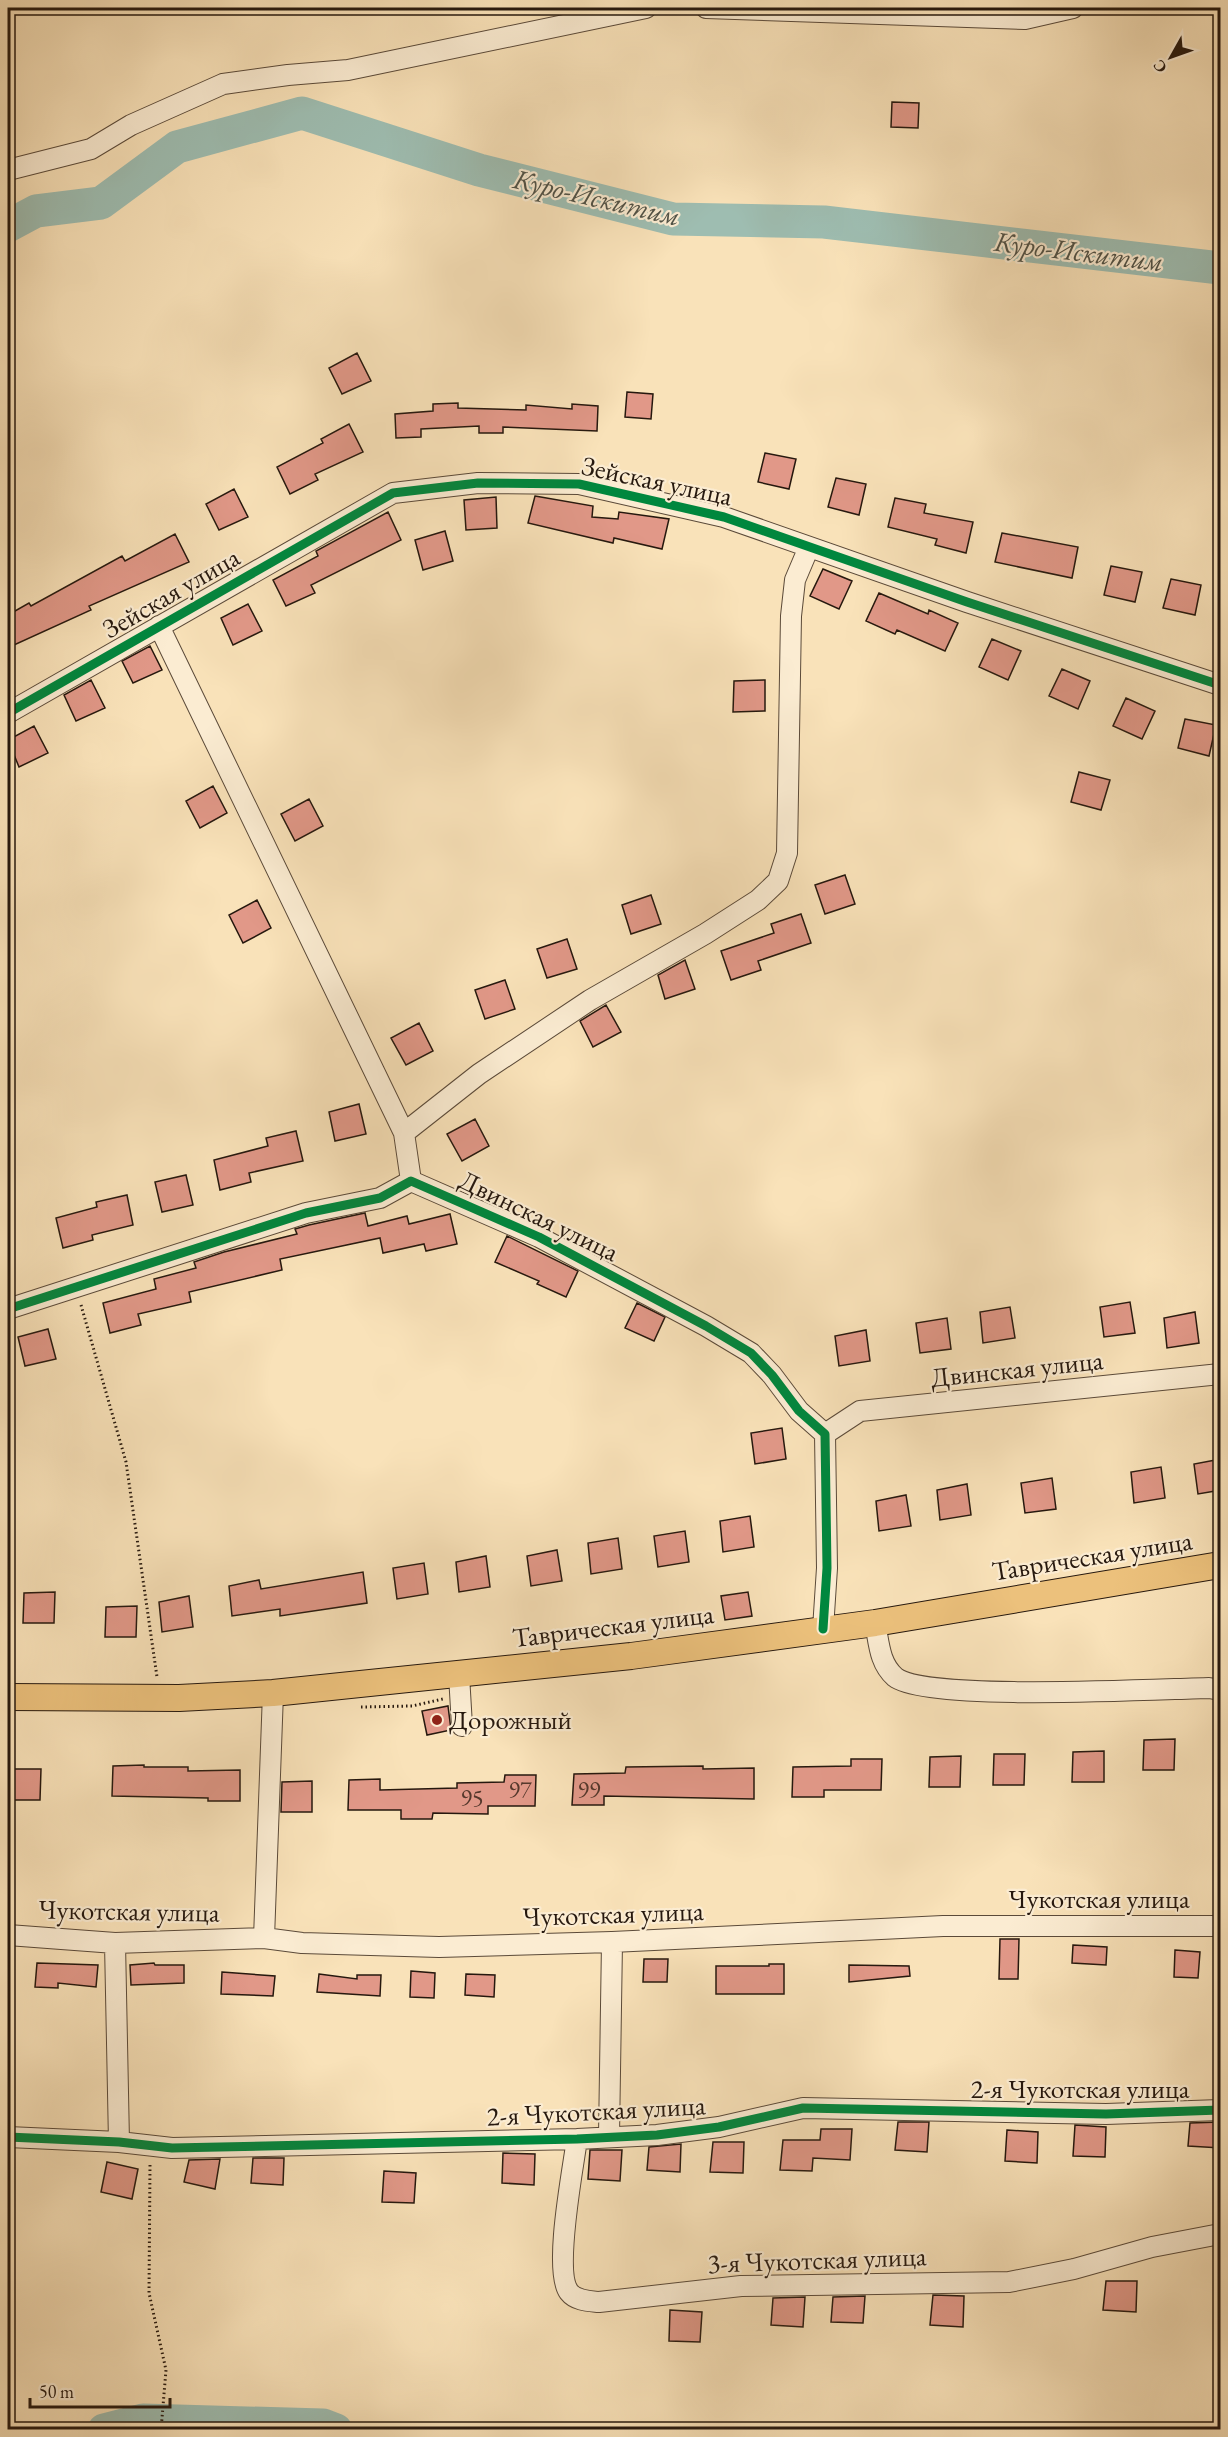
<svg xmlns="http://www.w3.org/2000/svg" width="1228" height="2437" viewBox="0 0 1228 2437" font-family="'EB Garamond',serif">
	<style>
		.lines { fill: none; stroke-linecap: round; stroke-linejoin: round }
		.river { stroke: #9ebdb1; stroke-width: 33 }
		.building { fill: #e19888; stroke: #26180e; stroke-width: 1.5 }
		.minor-casing { stroke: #5b4a39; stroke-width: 22 }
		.major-casing { stroke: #26180e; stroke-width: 28 }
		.path { stroke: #26180e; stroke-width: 3; stroke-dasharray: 1.5 3; stroke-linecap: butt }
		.minor { stroke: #fbecd2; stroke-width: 20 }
		.major { stroke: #ecc17c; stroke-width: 26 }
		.cycleway-casing { stroke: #fbecd2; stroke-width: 13 }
		.cycleway { stroke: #00873e; stroke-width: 9 }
		.poi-dot { fill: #8f2418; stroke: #fbecd2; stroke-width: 2 }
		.labels { text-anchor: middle; stroke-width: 4.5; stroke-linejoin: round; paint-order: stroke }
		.number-label { font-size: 24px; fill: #55382c }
		.street-label { font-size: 27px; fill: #26180e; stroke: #fbecd2 }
		.poi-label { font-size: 27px; fill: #26180e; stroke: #fbecd2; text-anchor: start }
		.water-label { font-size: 28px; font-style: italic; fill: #505247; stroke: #fbecd2 }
	</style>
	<rect width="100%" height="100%" fill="#f9e2b9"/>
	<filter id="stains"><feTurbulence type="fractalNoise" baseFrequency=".00333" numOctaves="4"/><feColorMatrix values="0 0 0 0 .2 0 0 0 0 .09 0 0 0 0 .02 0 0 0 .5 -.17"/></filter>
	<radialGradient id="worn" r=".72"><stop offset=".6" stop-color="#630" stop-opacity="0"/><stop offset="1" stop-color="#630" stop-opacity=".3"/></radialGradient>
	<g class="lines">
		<path class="river" d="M8,226L36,211L101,203L177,147L302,113L479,170L673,219L824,222L1220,268
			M104,2430L143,2420L323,2425L336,2430"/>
	</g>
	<path class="building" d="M892,102L919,103L918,128L891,127Z
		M357,353L371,381L342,394L329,368Z
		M627,392L653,394L651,419L625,417Z
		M458,403V408L526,410V405L572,409V404L598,406L597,431L503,427V433H479V426L421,429V437L396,438L395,414L433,411V404Z
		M349,424L363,452L315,474L318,480L290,494L277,467L323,443L321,439Z
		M765,453L796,459L789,489L758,482Z
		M836,478L866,484L859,515L828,507Z
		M234,489L248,517L219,530L206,504Z
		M535,496L593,506L592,517L618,519L619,512L669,519L662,549L614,538L613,543L528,523Z
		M496,497L497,528L466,530L464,500Z
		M895,498L926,504L924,513L973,522L966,553L935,545L937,539L888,527Z
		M388,512L401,540L311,585L315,593L286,606L273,580L318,556L316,551Z
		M445,531L453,561L423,570L415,540Z
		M1002,533L1078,547L1072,578L995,562Z
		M175,534L189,562L89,606L91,610L14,645L8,630V615L29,603L31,606L122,556L125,561Z
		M1111,566L1142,572L1135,602L1104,595Z
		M823,569L852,581L839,609L810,596Z
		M1171,579L1201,585L1195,615L1163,608Z
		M879,593L928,614L929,610L958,623L945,651L897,630L895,634L866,621Z
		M248,604L262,631L233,645L221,618Z
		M992,639L1021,651L1008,680L979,667Z
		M150,646L162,670L133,683L122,661Z
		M1062,669L1090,681L1078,709L1049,696Z
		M91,680L105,708L76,721L64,695Z
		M765,680V711L733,712L734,681Z
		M1126,698L1155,711L1142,739L1113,726Z
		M1185,719L1216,725L1209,756L1178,748Z
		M34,726L48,753L19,767L8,740Z
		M1079,772L1110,780L1101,810L1071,802Z
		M213,786L227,813L200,828L186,801Z
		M309,799L323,826L295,841L281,814Z
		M845,875L855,904L825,914L815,885Z
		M651,895L661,924L631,934L622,905Z
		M257,900L271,928L243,943L229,915Z
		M801,914L811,943L758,961L761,970L731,980L721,951L774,933L771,924Z
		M567,939L577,969L547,978L537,949Z
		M685,960L695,989L665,999L658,975Z
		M505,980L515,1009L485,1019L475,990Z
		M606,1005L621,1032L593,1047L580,1021Z
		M419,1023L433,1051L406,1065L391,1038Z
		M359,1104L366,1134L335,1141L329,1112Z
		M475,1119L489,1146L462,1161L447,1134Z
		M296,1131L303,1161L249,1173L251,1182L220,1190L214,1160L268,1146L266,1138Z
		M186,1175L193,1205L162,1212L155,1182Z
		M127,1195L133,1225L92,1235L93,1240L63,1248L56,1218L97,1207L96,1202Z
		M365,1213L368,1226L407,1216L409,1224L450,1214L457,1244L426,1251L424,1244L383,1253L380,1238L280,1259L282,1270L189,1292L191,1302L138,1314L141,1325L110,1333L103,1303L156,1289L154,1279L196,1268L194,1262L224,1252L297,1234L295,1229L309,1225Z
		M507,1236L578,1271L566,1297L537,1284L539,1281L495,1262Z
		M1130,1302L1135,1333L1104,1337L1100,1307Z
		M637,1303L665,1317L654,1341L625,1328Z
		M1010,1307L1015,1338L983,1343L980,1312Z
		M1195,1312L1199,1343L1167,1348L1164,1318Z
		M947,1318L951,1349L920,1353L916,1323Z
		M48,1329L56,1359L25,1366L18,1337Z
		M866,1330L870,1361L839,1366L835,1336Z
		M782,1428L786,1459L755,1464L751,1433Z
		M1221,1459V1490L1198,1494L1194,1464Z
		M1161,1467L1165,1498L1134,1503L1131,1472Z
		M1052,1478L1056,1509L1025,1513L1021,1483Z
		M967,1484L971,1515L940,1520L937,1490Z
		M906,1495L911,1526L879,1531L876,1501Z
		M750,1516L754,1547L723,1552L720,1521Z
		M685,1531L689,1562L658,1567L654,1536Z
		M618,1538L622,1569L591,1574L588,1543Z
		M557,1550L562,1581L531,1586L527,1556Z
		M486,1556L490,1587L459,1592L456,1562Z
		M424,1563L428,1594L397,1599L393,1568Z
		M363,1572L367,1603L280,1616V1609L232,1616L229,1586L259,1580L261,1589Z
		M55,1592L54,1623H23L24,1593Z
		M748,1592L752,1616L725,1620L721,1596Z
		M189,1596L193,1627L162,1632L159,1602Z
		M137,1606L136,1637H105L106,1607Z
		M448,1706L451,1730L427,1735L422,1711Z
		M1175,1739L1174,1770H1143L1144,1740Z
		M1104,1751V1782H1072L1073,1752Z
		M994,1754H1025L1024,1785H993Z
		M961,1756L960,1787H929L930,1757Z
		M851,1759H882L881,1790H824V1797H792L793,1767L851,1766Z
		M144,1765V1767H188V1771L240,1770V1801H208V1798L112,1796L113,1766Z
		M703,1766V1769L754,1768V1799L604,1796V1805H572L574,1774L625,1773L626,1767Z
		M10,1769H41L40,1800H8Z
		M505,1775H536L535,1806H488V1814L433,1813L432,1819H401V1810H348L349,1780L380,1779V1790L457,1788V1783L504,1782Z
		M312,1781V1812H281L282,1782Z
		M1000,1939H1019L1018,1979H999Z
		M1073,1945L1107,1947L1106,1965L1072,1963Z
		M1175,1950L1200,1952L1198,1978L1174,1977Z
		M644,1959H668L667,1982H643Z
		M37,1963L98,1965L96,1987L58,1983V1988L35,1987Z
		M154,1963L155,1965H184V1983L131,1985L130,1965Z
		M769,1964H784V1994H716V1966H769Z
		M849,1965L909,1966L910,1976L849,1982Z
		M411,1971L435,1973L434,1998L410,1997Z
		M222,1972L275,1976L273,1996L221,1994Z
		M319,1974L357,1979V1975H381L380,1996L317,1992Z
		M466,1974L495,1975L494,1997L465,1995Z
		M898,2122H929L927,2152L895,2150Z
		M1221,2122V2148L1188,2146L1190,2123Z
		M1075,2125L1106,2127L1105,2157L1073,2156Z
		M821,2129H852L850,2160L813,2158L812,2171L780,2170L783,2140H820Z
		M1007,2130L1038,2132L1037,2163L1005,2161Z
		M713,2142H744L743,2173L710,2172Z
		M681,2144L680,2172L647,2170L649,2147Z
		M590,2150H622L620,2181L588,2179Z
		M503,2153L535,2154L534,2185L502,2183Z
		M253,2158H284L283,2185L251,2183Z
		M220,2159L215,2189L184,2182L189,2160Z
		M107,2162L138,2169L132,2199L101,2192Z
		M384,2171L416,2173L414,2203L382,2202Z
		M1106,2281H1137L1136,2312L1103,2310Z
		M933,2295L964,2296L963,2327L930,2325Z
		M865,2296L863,2323L831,2322L833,2297Z
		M805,2297L803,2327L771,2325L773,2298Z
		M670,2310L702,2312L700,2342L669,2341Z"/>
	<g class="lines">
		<defs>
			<path id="minor" d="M706,8L1025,19L1073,8
				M8,170L91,149L131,125L223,84L288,75L348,70L646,8
				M159,626L404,1133L411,1181
				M8,713L393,493L478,483L579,484L724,517L967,602L1220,685
				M404,1133L479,1074L590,1000L705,934L758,900L778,881L787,853L791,616L795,580L809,547
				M8,1309L306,1213L380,1198L411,1181L539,1237L706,1326L751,1353L772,1375L799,1411L825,1434L827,1568L823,1629
				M825,1434L860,1411L1220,1374
				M875,1623C879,1642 879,1663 895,1677C926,1702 1158,1689 1209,1688L1220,1690
				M459,1675L462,1726
				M8,1935L115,1943L264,1938L302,1943L439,1947L612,1942L943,1926H1220
				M264,1938L273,1693
				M115,1943L119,2142
				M609,2136L612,1942
				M8,2137L119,2142L172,2148L577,2139L657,2135L719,2127L803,2108L1106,2114L1220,2110
				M577,2139C573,2169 553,2271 569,2292C576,2301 589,2301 599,2302L741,2286L1009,2282L1074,2269L1152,2247L1220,2234"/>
			<path id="major" d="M8,1697L179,1698L273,1693L631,1656L875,1623L1220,1565"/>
		</defs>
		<use href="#minor" class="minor-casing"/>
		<use href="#major" class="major-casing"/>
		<path class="path" d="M81,1305L126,1462L157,1677
			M361,1707L412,1706L443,1699
			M150,2165L149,2293L166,2370L161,2430"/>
		<use href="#minor" class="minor"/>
		<use href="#major" class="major"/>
		<defs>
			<path id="cycleway" d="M8,713L393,493L478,483L579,484L724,517L967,602L1220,685
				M8,1309L306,1213L380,1198L411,1181L539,1237L706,1326L751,1353L772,1375L799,1411L825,1434L827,1568L823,1629
				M8,2137L119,2142L172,2148L577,2139L657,2135L719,2127L803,2108L1106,2114L1220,2110"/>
		</defs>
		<use href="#cycleway" class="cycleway-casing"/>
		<use href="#cycleway" class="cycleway"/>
	</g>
	<circle class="poi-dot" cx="437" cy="1720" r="6"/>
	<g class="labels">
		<g class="number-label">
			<text x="520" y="1798">97</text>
			<text x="589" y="1798">99</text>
			<text x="472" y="1806">95</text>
		</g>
		<g class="street-label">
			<text transform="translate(657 481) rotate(12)" y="9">Зейская улица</text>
			<text transform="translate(171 593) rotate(-30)" y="9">Зейская улица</text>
			<text transform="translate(539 1216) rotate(26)" y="9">Двинская улица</text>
			<text transform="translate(1017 1369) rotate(-6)" y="9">Двинская улица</text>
			<text transform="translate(1092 1556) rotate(-9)" y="9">Таврическая улица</text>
			<text transform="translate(613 1626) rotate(-7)" y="9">Таврическая улица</text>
			<text x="1099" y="1908">Чукотская улица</text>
			<text transform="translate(129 1911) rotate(1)" y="9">Чукотская улица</text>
			<text transform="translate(613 1914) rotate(-2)" y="9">Чукотская улица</text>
			<text x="1080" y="2098">2-я Чукотская улица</text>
			<text transform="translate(596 2111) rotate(-3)" y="9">2-я Чукотская улица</text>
			<text transform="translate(817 2260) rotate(-2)" y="9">3-я Чукотская улица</text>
		</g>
		<g class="poi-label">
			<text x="449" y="1729">Дорожный</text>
		</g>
		<g class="water-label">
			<text transform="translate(597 197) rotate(13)" y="10">Куро-Искитим</text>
			<text transform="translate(1079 251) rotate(7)" y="10">Куро-Искитим</text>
		</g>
	</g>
	<rect width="1228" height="2437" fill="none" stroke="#f9e2b9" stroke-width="30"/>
	<rect x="9" y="9" width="1210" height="2419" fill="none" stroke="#26180e" stroke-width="3"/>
	<rect x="15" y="15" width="1198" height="2407" fill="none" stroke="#26180e" stroke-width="1.5"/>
	<g transform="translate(1171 57) rotate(230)" stroke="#fbecd2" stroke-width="4.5" paint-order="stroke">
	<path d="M0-4.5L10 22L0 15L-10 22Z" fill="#26180e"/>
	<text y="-9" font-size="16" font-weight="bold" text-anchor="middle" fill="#26180e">С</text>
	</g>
	<path d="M30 2398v9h140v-9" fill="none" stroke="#26180e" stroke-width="3"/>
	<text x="39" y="2398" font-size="18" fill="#26180e" stroke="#fbecd2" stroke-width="4.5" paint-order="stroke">50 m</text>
	<rect width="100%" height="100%" filter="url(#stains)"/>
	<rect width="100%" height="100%" fill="url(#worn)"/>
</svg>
